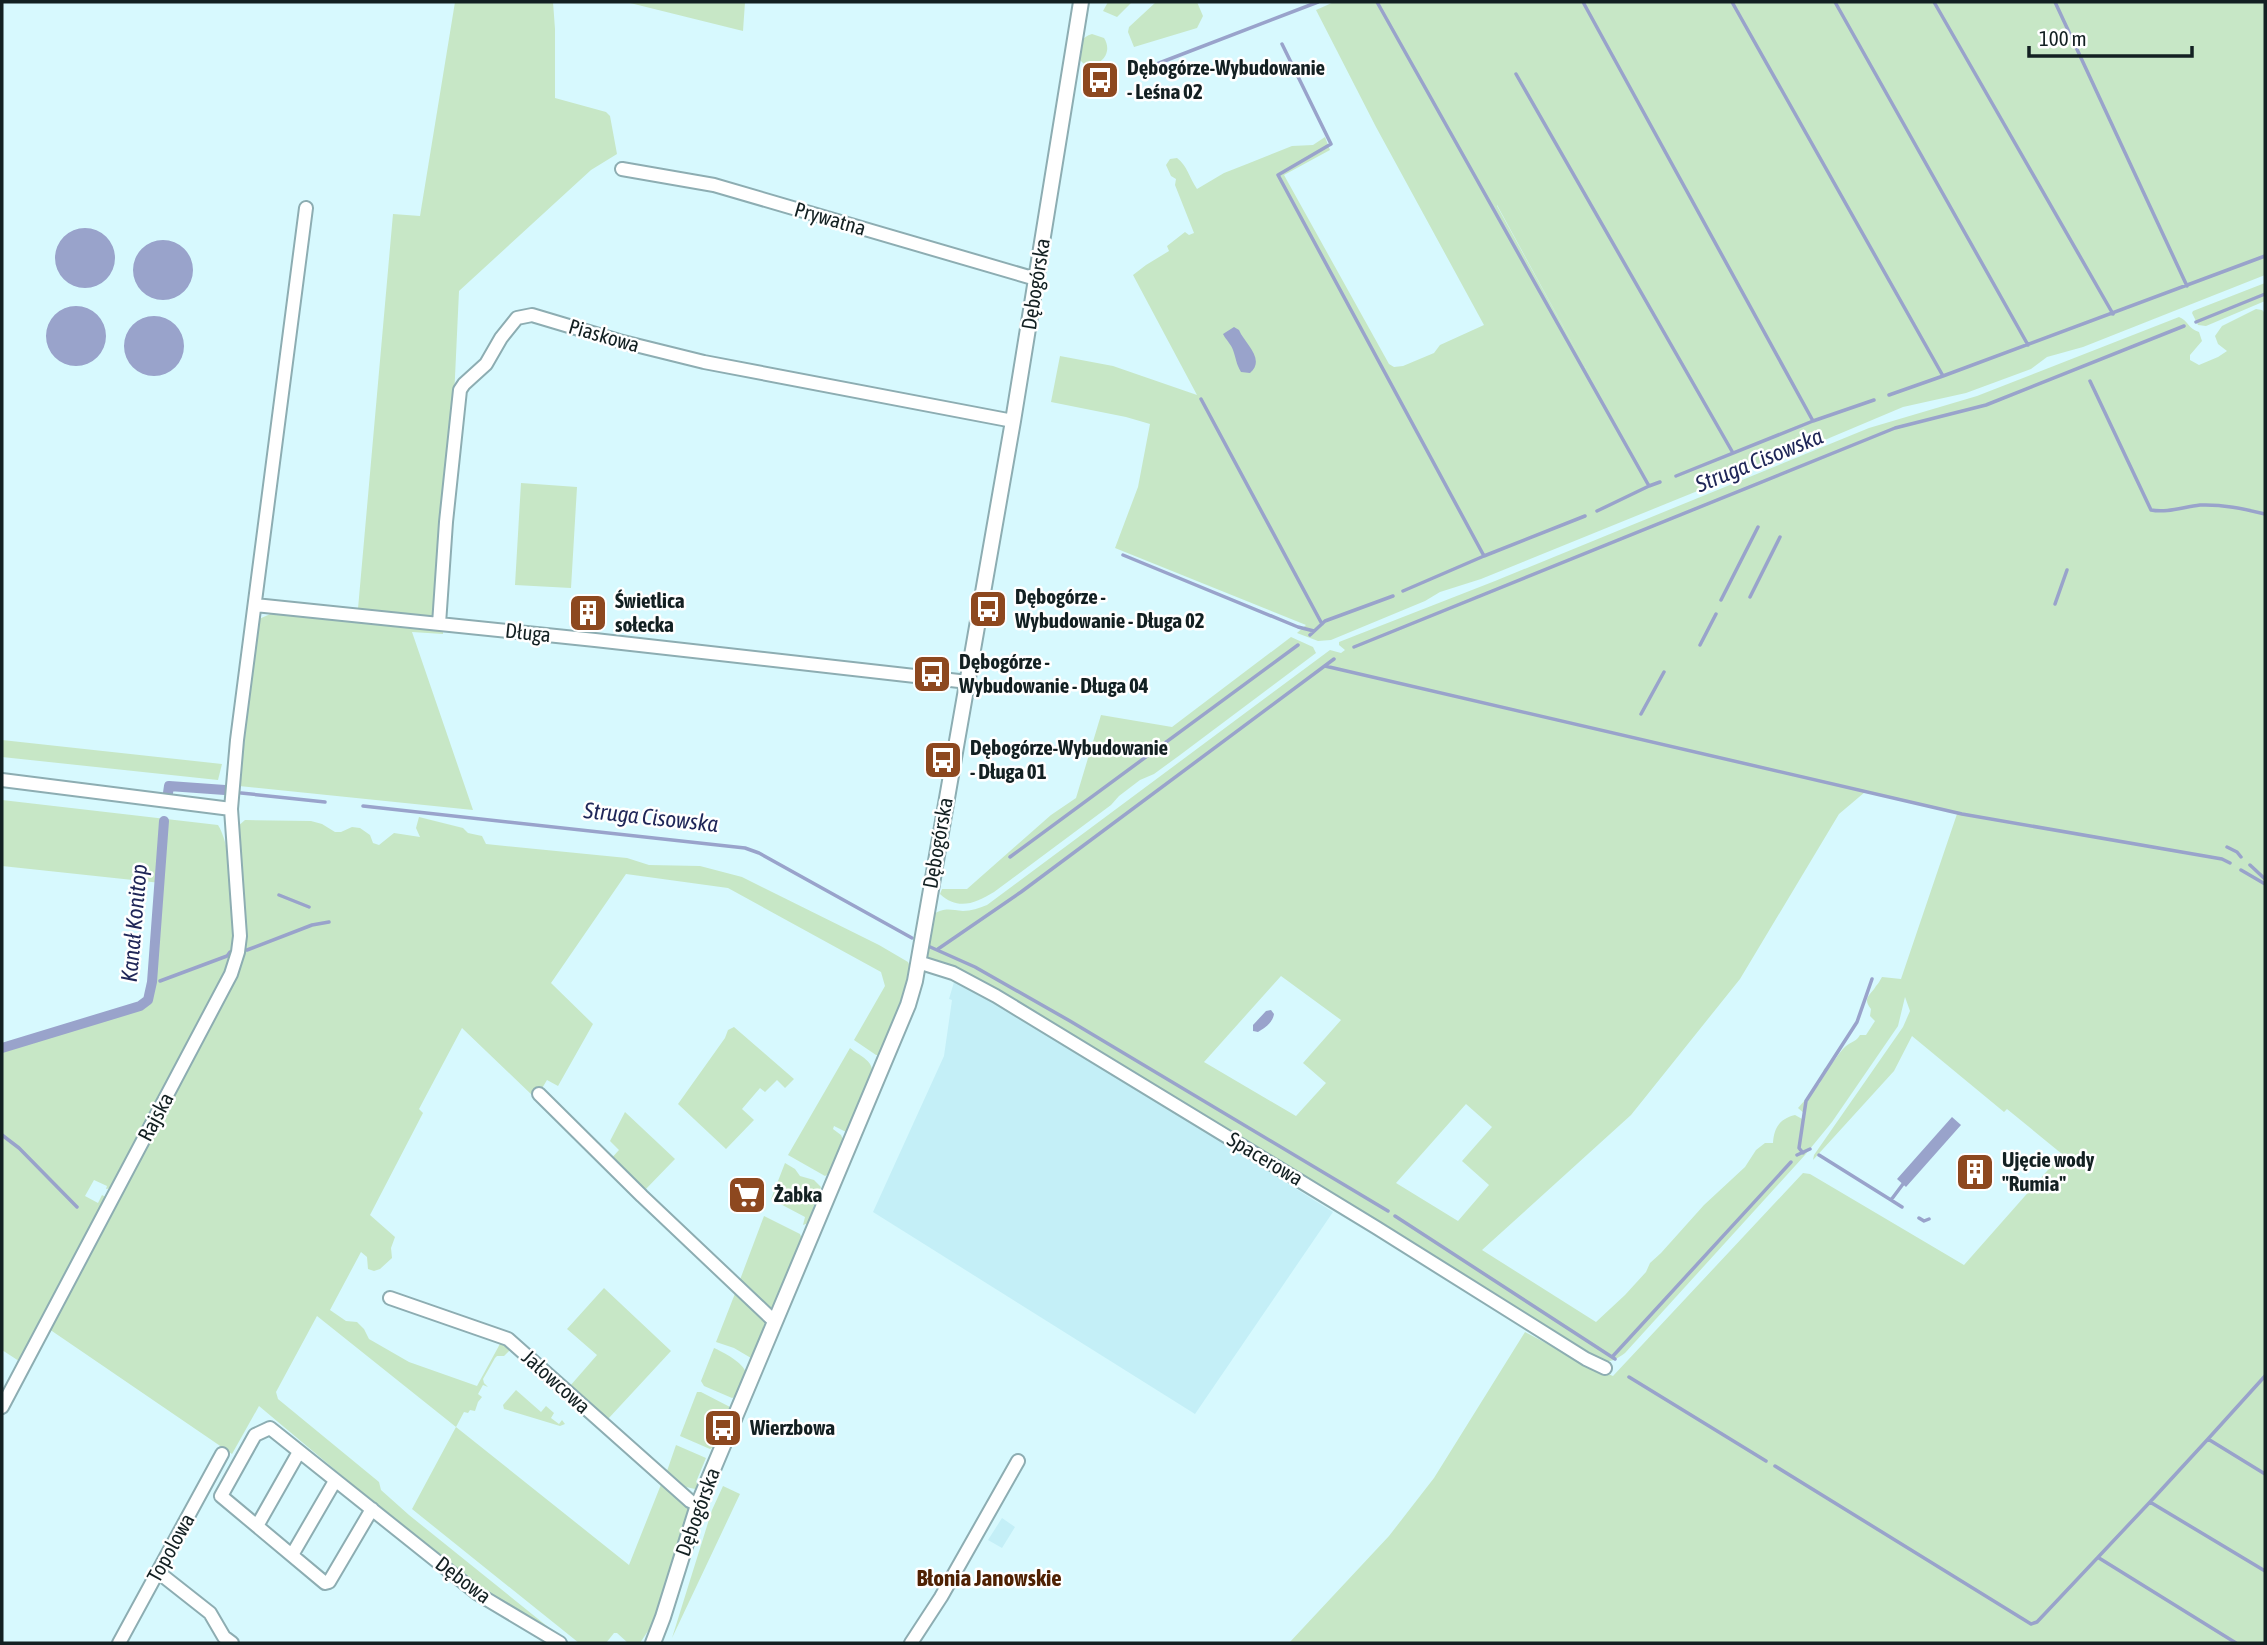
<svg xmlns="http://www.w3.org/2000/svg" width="2267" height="1645" viewBox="0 0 2267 1645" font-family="'Asap Condensed',sans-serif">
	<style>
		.built { fill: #c4eff7 }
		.green { fill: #c7e7c6; fill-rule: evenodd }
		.water { fill: #99a3cb }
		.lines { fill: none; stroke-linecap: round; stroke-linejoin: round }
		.stream { stroke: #99a3cb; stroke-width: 3.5 }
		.canal { stroke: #99a3cb; stroke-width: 10 }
		.minor-casing { stroke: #8dadb2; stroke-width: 16 }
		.tertiary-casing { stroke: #8dadb2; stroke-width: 18 }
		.minor { stroke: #fff; stroke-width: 12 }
		.tertiary { stroke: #fff; stroke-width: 14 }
		.labels { text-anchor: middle; stroke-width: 5; stroke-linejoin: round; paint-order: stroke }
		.poi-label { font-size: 21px; font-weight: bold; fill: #132022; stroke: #fff; text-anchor: start }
		.street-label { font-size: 21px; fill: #132022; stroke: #fff }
		.water-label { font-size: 23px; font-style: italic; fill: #1f2658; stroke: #fff }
		.neighbourhood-label { font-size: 23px; font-weight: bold; fill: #4f2103; stroke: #fff }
	</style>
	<rect width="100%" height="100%" fill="#d7f9fe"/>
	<path class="built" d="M954,982L1035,1025L1333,1212L1195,1414L873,1212L944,1056L952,1000L949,999Z
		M1002,1518L1015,1527L1002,1548L988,1540Z"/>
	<path class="green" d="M455,2H553L555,29V98L606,112L610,116L617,154L591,170L459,291L443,634L412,632L473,810L239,786L259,619L275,612L357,620L393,214L420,216Z
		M626,2H745L743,31Z
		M1108,2H1132L1117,17L1103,11Z
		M1156,2H1197L1203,16L1197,28L1134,47L1128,32L1129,27Z
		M1334,2H2265V275L2083,347L2047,357L2031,369L1966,393L1903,407L1782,458C1762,461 1744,468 1727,479L1481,579L1440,592L1425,601L1331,640L1318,641L1297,633L1306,625L1115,548L1138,487L1150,424L1126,417L1051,402L1060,356L1113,366L1197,395L1133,275L1146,265L1169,251L1167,246L1185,232L1189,235L1194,233L1175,185L1176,179L1171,176L1166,165L1170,159L1177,158C1187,165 1190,179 1197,189L1224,173L1247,164L1292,146L1313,145L1325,137L1330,150L1284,175L1389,364L1394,367L1403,366L1434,353L1440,345L1484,325L1376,127L1316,10ZM1497,205L1586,368L1497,206Z
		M1092,34L1104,38C1113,52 1102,66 1086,66L1079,59C1078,48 1080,37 1092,34Z
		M2265,283V301L2206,326L2198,325L2192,313L2193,311Z
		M2256,309L2262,310L2265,313V1643H1289L1389,1536L1434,1478L1525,1332L1593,1368L1613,1376L1803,1173L1810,1174L1964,1265L2062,1154L2007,1109L2004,1112L1912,1036L1894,1071L1813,1160L1814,1155L1903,1027L1910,1011L1905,997L1898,1026L1832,1122L1805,1155L1625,1353C1614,1361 1608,1364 1595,1359L925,960L934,914C945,907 951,910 963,911C971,911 979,908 987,905L1330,650L1341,653L1345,650L1339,645V642L1495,581L1869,428L1977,396L2179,317C2188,320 2188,329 2199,332L2202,341L2190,355V360L2199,365L2218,357L2227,351L2218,344L2215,336L2222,326ZM1865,792L1957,814L1901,979L1882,977C1880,980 1879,983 1876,986C1870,996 1862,998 1871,1009L1870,1016L1875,1021L1866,1035H1860C1856,1042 1852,1041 1846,1046C1837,1054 1836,1062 1824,1069L1820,1083L1798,1108L1805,1114L1804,1120L1795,1115C1779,1119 1774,1128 1773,1143H1765L1756,1150L1745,1167L1704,1205L1661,1253L1650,1263L1646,1272L1625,1295L1596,1322L1482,1250L1631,1115L1740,979L1839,814ZM1281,976L1341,1020L1303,1063L1326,1083L1296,1116L1204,1062ZM1466,1104L1492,1127L1462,1161L1489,1185L1458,1221L1396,1183Z
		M521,483L577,487L571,588L515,585Z
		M1291,637L1313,647L1316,653L1180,755L1154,774L1140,780L1119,796L1111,805L994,892C976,903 958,911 940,894L942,889H967L1051,815L1076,798L1101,715L1172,727Z
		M2,740L222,764L218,780L2,757Z
		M2,800L218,825C231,845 236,907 235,933C234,944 232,955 230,966L112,1188L106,1189L107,1186L94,1180L85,1196L98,1203L102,1195L107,1198L29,1342L22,1363L2,1350V1051L142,1009L150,1003L154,989L161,883L2,866Z
		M419,817L463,828L468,833L482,836L486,844L627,858L649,865L700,866L742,877L879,945L908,962L911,968L897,1015L880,1055H876L854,1040L885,986L881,972L728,888L626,874L551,983L593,1024L558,1086L547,1080L541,1090L539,1088L533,1096L462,1028L419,1109L423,1113L370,1215L395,1237L391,1248L392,1258L380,1269L374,1271L368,1269L367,1257L361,1252L330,1310L346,1321L357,1322L364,1329L369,1339L409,1362L477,1386L501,1342L510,1350L504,1356H497L495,1358L483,1379L484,1383L488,1387L483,1385L478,1394L482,1397L478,1402L475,1411L470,1410L468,1413L464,1412L456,1427L629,1565L662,1482L689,1507L690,1512L652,1633L648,1631L640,1643H628L617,1633H614L606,1643H579L412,1509L456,1427L317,1316L276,1392L278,1399L379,1482L381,1490L409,1515L563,1639L503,1607L402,1526L259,1406L232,1454L49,1329L110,1219L121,1193L238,973L246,946L244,943L237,827L245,820L311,821L322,824L335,832H341L352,827L360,828L370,835L373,843L379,845L394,833L420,837L416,828Z
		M734,1027L794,1079L785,1088L777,1080L765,1092L760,1088L742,1109L754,1120L726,1149L678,1104L725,1038L728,1030Z
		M850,1048C859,1056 874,1060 872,1074L849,1131L846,1132L834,1126L833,1129L841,1135L844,1142L830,1173L825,1176L788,1155Z
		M625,1112L675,1159L643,1192L609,1161L619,1150L610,1141Z
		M785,1163L795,1169L800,1176L814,1180L821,1187L813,1208L811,1222L803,1225L805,1217L771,1199Z
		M764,1216L800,1234L803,1242L774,1309L769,1311L738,1285Z
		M604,1288L671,1351L608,1419L570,1386L597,1355L567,1329Z
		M736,1291L767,1324L753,1357L751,1358L734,1348L716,1342Z
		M714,1348C723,1352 744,1363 746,1373C747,1380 741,1390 738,1396L732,1398L704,1386L701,1381Z
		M516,1390L541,1412L546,1406L554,1413L551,1418L559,1424L562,1420L565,1424L560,1426L504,1409L503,1405Z
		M697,1392H701L730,1407L713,1447L710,1449L680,1436Z
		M676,1445L706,1458L696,1482L698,1484L695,1489L686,1487L667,1471Z
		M723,1486L740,1494L672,1638L712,1510Z"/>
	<path class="water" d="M55 258a30 30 0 1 1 60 0a30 30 0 1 1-60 0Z
		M133 270a30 30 0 1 1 60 0a30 30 0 1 1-60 0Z
		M46 336a30 30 0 1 1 60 0a30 30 0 1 1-60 0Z
		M124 346a30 30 0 1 1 60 0a30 30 0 1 1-60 0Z
		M1234,327L1239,330C1245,344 1266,359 1250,373L1241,372C1236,364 1236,358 1233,350C1231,344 1226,340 1223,334Z
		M1271,1010L1274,1014C1273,1022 1265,1028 1258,1032L1253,1031V1025L1266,1011Z
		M1952,1117L1961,1125L1906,1187L1897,1179Z"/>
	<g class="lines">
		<path class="stream" d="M1377,2L1649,486L1660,482
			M1583,2L1813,421
			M1732,2L1943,376L1889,395
			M1835,2L2028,345
			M1934,2L2113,314
			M2055,2L2187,286
			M1282,44L1331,144L1278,175L1484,556L1403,591
			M1154,65L1318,2
			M1516,74L1733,453
			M2196,322L2265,294
			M1943,376L2265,256
			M2090,381L2151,510C2167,513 2183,507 2200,505C2222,504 2244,509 2265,514
			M1201,399L1322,624
			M1676,476L1813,421L1874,400
			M1597,511L1649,486
			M1123,555L1298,627L1314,631
			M1484,556L1585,516
			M1750,597L1780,537
			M1721,600L1758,527
			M2055,604L2067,570
			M1310,635L1325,621L1393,596
			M1700,645L1716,614
			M1354,647L1895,428L1986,405L2184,326
			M1325,666L1962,814L2222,859L2230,863
			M1641,714L1664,672
			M241,793L325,802
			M363,806L745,848L759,853L912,938
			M2227,847L2237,852L2241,857
			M1010,857L1298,645
			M2250,865L2265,879
			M2241,870L2265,884
			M279,895L309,907
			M928,946L975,967L1070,1021L1388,1211
			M938,949L1021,892L1334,659
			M247,950L312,925L329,922
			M160,981L227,956L230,952
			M2,1135L19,1148L77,1207
			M1803,1153L1799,1148L1806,1101L1857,1022L1872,979
			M1797,1155L1810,1149
			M1819,1155L1891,1200L1903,1184
			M1891,1200L1902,1207
			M1395,1216L1615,1359
			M1919,1218L1924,1221L1929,1219
			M1613,1356L1791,1162
			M1629,1377L1766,1461
			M2208,1439L2265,1376
			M1775,1466L2031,1624L2037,1622L2150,1502L2265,1571
			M2150,1502L2208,1439L2265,1474
			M2099,1558L2236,1643"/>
		<path class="canal" d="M168,793L169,786L225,790
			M2,1048L140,1006L148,1000L152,982L164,821"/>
		<defs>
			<path id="minor" d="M622,169L714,185L1036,279
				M255,605L595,640L968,682
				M439,624L446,522L460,390L464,384L486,364L501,338L517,318L532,315L619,341L704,362L1013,421
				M2,780L231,809
				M918,962L953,973L996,996L1377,1228L1586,1359L1605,1368
				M539,1094L642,1196L774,1321
				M390,1298L508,1339L690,1501L698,1505
				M2,1407L231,974L238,952L240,936L231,809L237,740L306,208
				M372,1509L329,1582L325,1583L221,1496L255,1435L270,1428L478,1594L560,1643
				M257,1526L299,1452
				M292,1555L335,1481
				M158,1572L210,1613L224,1637L232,1643
				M119,1643L222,1454
				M911,1643L941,1597L1018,1461"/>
			<path id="tertiary" d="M653,1643L663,1617L698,1505L908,1005L915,981L1013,421L1081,2"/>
		</defs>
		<use href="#minor" class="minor-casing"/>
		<use href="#tertiary" class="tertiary-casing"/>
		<use href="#minor" class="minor"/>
		<use href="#tertiary" class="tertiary"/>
	</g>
	<defs>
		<symbol id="bus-square" viewBox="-11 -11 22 22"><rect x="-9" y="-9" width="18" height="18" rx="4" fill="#8d481f" stroke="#fff"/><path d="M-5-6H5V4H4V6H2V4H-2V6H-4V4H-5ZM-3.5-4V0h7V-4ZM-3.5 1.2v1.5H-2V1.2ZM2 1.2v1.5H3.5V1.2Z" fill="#fff"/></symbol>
		<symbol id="building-square" viewBox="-11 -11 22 22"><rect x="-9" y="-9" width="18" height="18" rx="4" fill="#8d481f" stroke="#fff"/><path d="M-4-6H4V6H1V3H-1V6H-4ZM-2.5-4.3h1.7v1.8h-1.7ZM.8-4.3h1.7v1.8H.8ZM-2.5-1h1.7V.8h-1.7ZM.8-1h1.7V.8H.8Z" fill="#fff"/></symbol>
		<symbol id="supermarket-square" viewBox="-11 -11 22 22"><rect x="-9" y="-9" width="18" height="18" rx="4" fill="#8d481f" stroke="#fff"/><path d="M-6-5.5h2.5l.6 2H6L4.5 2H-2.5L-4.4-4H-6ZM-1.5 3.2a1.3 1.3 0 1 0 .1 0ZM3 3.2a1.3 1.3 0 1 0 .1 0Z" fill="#fff"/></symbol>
	</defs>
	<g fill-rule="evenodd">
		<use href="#bus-square" x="1078" y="58" width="44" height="44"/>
		<use href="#bus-square" x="966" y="587" width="44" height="44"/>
		<use href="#building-square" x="566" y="591" width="44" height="44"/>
		<use href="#bus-square" x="910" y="652" width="44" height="44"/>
		<use href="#bus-square" x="921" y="738" width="44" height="44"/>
		<use href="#building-square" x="1953" y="1150" width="44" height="44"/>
		<use href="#supermarket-square" x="725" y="1173" width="44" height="44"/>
		<use href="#bus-square" x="701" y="1406" width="44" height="44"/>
	</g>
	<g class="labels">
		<g class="poi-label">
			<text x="1127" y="75">Dębogórze-Wybudowanie<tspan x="1127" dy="24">- Leśna 02</tspan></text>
			<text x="1015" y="604">Dębogórze -<tspan x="1015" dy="24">Wybudowanie - Długa 02</tspan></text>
			<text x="615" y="608">Świetlica<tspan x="615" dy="24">sołecka</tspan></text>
			<text x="959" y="669">Dębogórze -<tspan x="959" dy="24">Wybudowanie - Długa 04</tspan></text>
			<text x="970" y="755">Dębogórze-Wybudowanie<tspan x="970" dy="24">- Długa 01</tspan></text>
			<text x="2002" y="1167">Ujęcie wody<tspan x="2002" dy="24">"Rumia"</tspan></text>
			<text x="774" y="1202">Żabka</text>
			<text x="750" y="1435">Wierzbowa</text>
		</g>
		<g class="street-label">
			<text transform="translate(830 219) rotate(16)" y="7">Prywatna</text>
			<text transform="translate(1036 284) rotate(-81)" y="7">Dębogórska</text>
			<text transform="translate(604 336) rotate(16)" y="7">Piaskowa</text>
			<text transform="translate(528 633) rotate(6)" y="7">Długa</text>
			<text transform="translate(938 843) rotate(-80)" y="7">Dębogórska</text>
			<text transform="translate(156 1117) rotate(-62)" y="7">Rajska</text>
			<text transform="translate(1265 1159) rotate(31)" y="7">Spacerowa</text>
			<text transform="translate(556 1382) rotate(42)" y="7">Jałowcowa</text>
			<text transform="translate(698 1512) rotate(-70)" y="7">Dębogórska</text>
			<text transform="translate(171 1548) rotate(-61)" y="7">Topolowa</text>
			<text transform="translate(463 1580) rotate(37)" y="7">Dębowa</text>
		</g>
		<g class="water-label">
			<text transform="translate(1759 460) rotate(-22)" y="8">Struga Cisowska</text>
			<text transform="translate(651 817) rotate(6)" y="8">Struga Cisowska</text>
			<text transform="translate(134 923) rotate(-85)" y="8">Kanał Konitop</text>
		</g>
		<g class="neighbourhood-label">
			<text x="989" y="1586">Błonia Janowskie</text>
		</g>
	</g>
	<rect width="2267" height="1645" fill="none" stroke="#132022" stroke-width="7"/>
	<path d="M2029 46v10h163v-10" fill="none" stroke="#132022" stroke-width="3.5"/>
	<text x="2039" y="46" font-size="21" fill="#132022" stroke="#ffffff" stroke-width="5" paint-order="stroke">100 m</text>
</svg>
